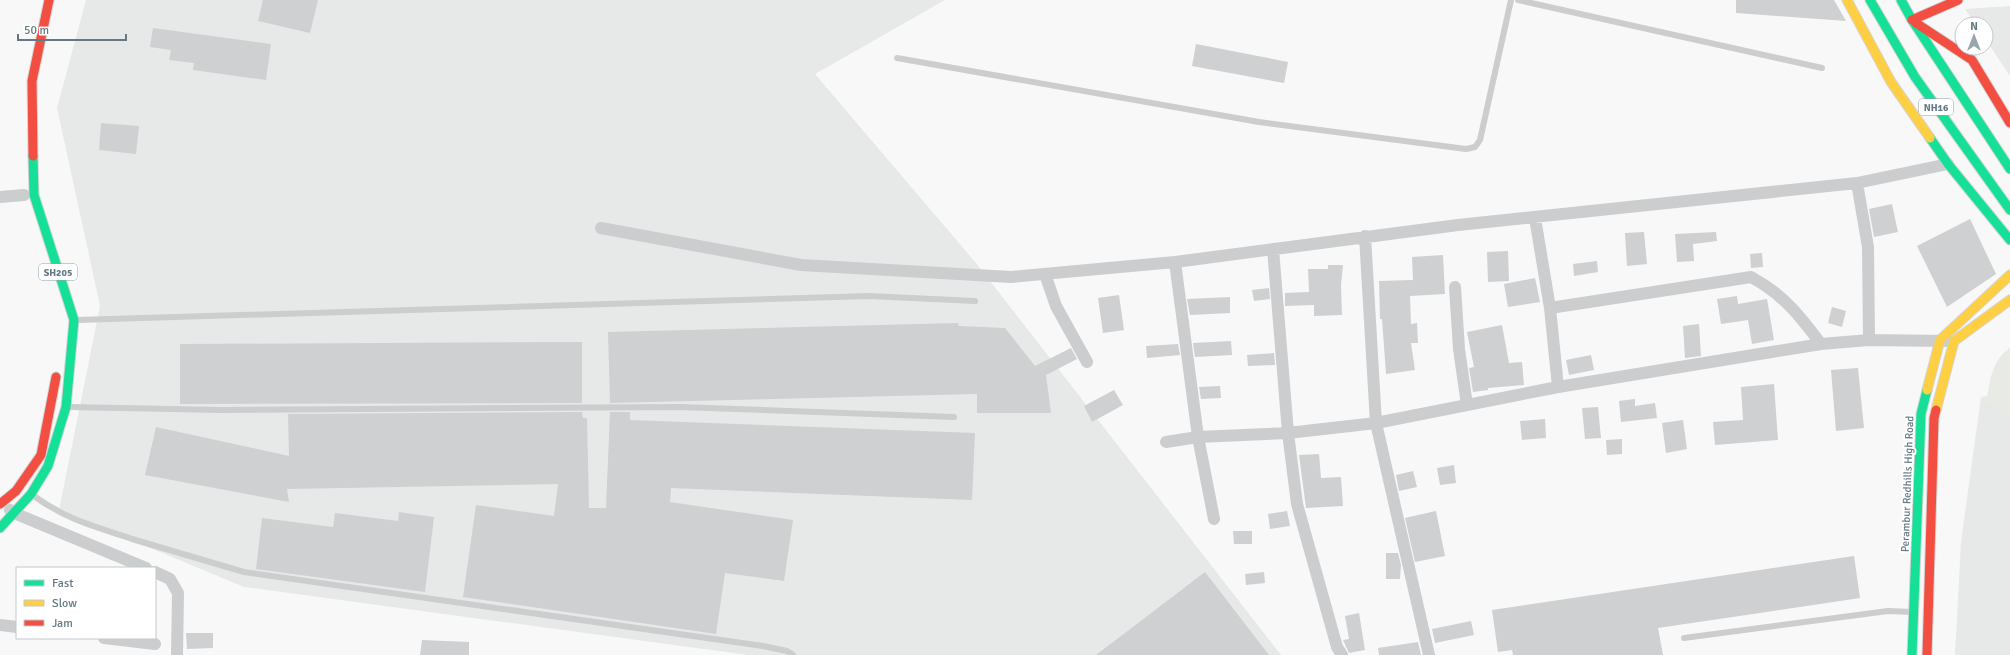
<svg xmlns="http://www.w3.org/2000/svg" width="2010" height="655" viewBox="0 0 2010 655" font-family="Signika,sans-serif">
	<style>
		.built { fill: #e7e9e9 }
		.green { fill: #e8eae5 }
		.building { fill: #ced0d1 }
		.lines { fill: none; stroke-linecap: round; stroke-linejoin: round }
		.fast-casing { stroke: #d4d5d6; stroke-width: 11 }
		.slow-casing { stroke: #d4d5d6; stroke-width: 11 }
		.jam-casing { stroke: #d4d5d6; stroke-width: 11 }
		.lane { stroke: #cbcdce; stroke-width: 6 }
		.street { stroke: #cbcdce; stroke-width: 12 }
		.fast { stroke: #16e098; stroke-width: 9 }
		.slow { stroke: #ffcf43; stroke-width: 9 }
		.jam { stroke: #f24e42; stroke-width: 9 }
		.labels { text-anchor: middle; stroke-width: 4; stroke-linejoin: round; paint-order: stroke }
		.shield { fill: #fff; stroke: #92a1a8; stroke-width: 1 }
		.shield-label { font-size: 10px; font-weight: bold; fill: #637983 }
		.street-label { font-size: 11px; fill: #637983; stroke: #fff }
	</style>
	<rect width="100%" height="100%" fill="#f8f8f8"/>
	<path class="built" d="M86,0H945L815,74L976,263L1281,655H748L244,587L59,510L100,306L57,108Z
		M2010,6V76L1986,40V24H1975L1965,9Z
		M1981,397L2010,417V655H1955L1961,542Z"/>
	<path class="green" d="M2010,348V417L1981,397L1987,396C1991,377 1993,359 2010,348Z"/>
	<path class="building" d="M263,0H318L310,33L258,21Z
		M1736,0H1834L1846,21L1736,13Z
		M153,28L271,44L266,80L193,70L194,63L169,60L171,50L150,47Z
		M1196,44L1288,62L1284,83L1192,66Z
		M101,123L139,126L136,154L99,150Z
		M1892,204L1898,232L1874,237L1869,209Z
		M1970,219L1996,274L1947,307L1917,246Z
		M1644,232L1647,264L1627,266L1625,233Z
		M1716,232L1717,241L1693,244L1694,261L1677,262L1675,234Z
		M1508,251L1509,281L1488,282L1487,252Z
		M1762,253L1763,267L1751,268L1750,254Z
		M1443,255L1445,294L1410,296L1411,324L1417,323L1418,343H1411L1415,370L1386,374L1382,319H1380L1379,281L1413,280L1412,257Z
		M1597,261L1598,272L1574,276L1573,264Z
		M1328,265H1343L1341,285L1342,315L1314,316V305L1285,306V293L1309,292L1308,269H1328Z
		M1535,278L1540,302L1508,307L1504,284Z
		M1269,288L1270,299L1254,301L1252,290Z
		M1119,295L1124,330L1103,333L1098,298Z
		M1737,296L1738,304L1767,299L1774,340L1752,344L1748,320L1721,324L1717,299Z
		M1230,297V313L1190,315L1187,299Z
		M1832,307L1846,311L1842,327L1828,323Z
		M958,323L959,326L1005,328L1035,366L1071,348L1077,359L1046,375L1051,413H977V394L610,403L608,332Z
		M1699,324L1701,356L1685,358L1683,326Z
		M1502,325L1509,363L1522,362L1524,385L1488,388V390L1473,392L1469,368L1474,367L1467,332Z
		M1231,341L1232,355L1195,357L1193,343Z
		M582,342V403L180,404V344Z
		M1178,344L1180,355L1147,358L1146,346Z
		M1274,353L1275,365L1248,366L1247,355Z
		M1591,355L1594,370L1569,375L1566,360Z
		M1858,368L1864,428L1836,431L1831,370Z
		M1774,384L1778,440L1715,445L1713,422L1743,420L1741,387Z
		M1220,386L1221,398L1201,399L1199,387Z
		M1114,390L1123,405L1092,422L1084,406Z
		M1635,399V406L1655,403L1657,418L1621,422L1619,401Z
		M1598,407L1601,438L1585,439L1582,408Z
		M582,412L583,418H587L589,508H606L610,412H630V420L975,433L972,500L671,488L670,502L793,520L784,581L725,573L716,634L463,597L476,505L554,516L558,484L287,489L289,502L145,475L156,427L289,456L288,414Z
		M1545,419L1546,438L1522,440L1520,421Z
		M1683,420L1687,449L1666,453L1662,423Z
		M1622,439V454L1607,455L1606,440Z
		M1319,454L1321,478L1341,477L1343,506L1306,508L1299,455Z
		M1454,465L1456,483L1440,485L1437,468Z
		M1413,471L1417,487L1399,491L1396,475Z
		M1287,511L1290,526L1270,529L1268,514Z
		M1436,511L1445,556L1415,562L1405,518Z
		M399,512L434,517L425,592L256,569L262,518L333,527L335,513L398,521Z
		M1233,531H1252V544H1234Z
		M1386,553H1398L1401,565L1400,579H1386Z
		M1854,556L1860,598L1658,628L1663,655H1513L1512,650L1498,652L1492,610Z
		M1205,572L1269,655H1096Z
		M1264,572L1265,583L1246,585L1245,574Z
		M1359,613L1365,650L1349,653L1343,640L1349,639L1345,616Z
		M1471,621L1474,635L1435,643L1432,629Z
		M186,633H213V648L187,649Z
		M422,640L469,642V655H420Z
		M1418,642L1421,655H1379L1378,648Z"/>
	<g class="lines">
		<defs>
			<path id="fast" d="M1870,0L1915,77L2010,210
				M1901,0L1912,20L2010,169
				M1930,138L1948,164L2010,240
				M0,528L31,494L48,466L66,407L74,320L34,195L33,156
				M1912,655L1921,414L1927,390"/>
			<path id="slow" d="M1847,0L1891,82L1930,138
				M1927,390L1940,340L2010,275
				M1936,410L1954,341L2010,300"/>
			<path id="jam" d="M1912,20L1958,0
				M1916,23L1972,60L2010,123
				M33,156L32,81L49,0
				M0,504L16,491L41,455L56,377
				M1927,655L1934,418L1936,410"/>
		</defs>
		<use href="#fast" class="fast-casing"/>
		<use href="#slow" class="slow-casing"/>
		<use href="#jam" class="jam-casing"/>
		<path class="lane" d="M1518,0L1822,68
			M897,58L1259,122L1466,149L1475,147L1480,140L1511,0
			M77,320L869,296L975,301
			M70,407L220,410L680,407L954,417
			M34,496C67,520 94,526 132,539C169,550 206,561 244,572L763,646L787,651L793,655
			M1684,638L1888,611L1912,612"/>
		<path class="street" d="M1857,183L1868,247L1869,340
			M0,197L24,195
			M1535,218L1550,308L1558,387
			M601,228L801,265L1011,277L1175,262L1458,225L1857,183L1948,164
			M1365,236L1376,423L1429,655
			M1273,249L1288,433L1297,504L1337,647L1342,655
			M1175,262L1198,437L1214,519
			M1045,274L1056,306L1087,362
			M1455,287L1459,349L1467,405
			M1550,308L1751,277C1783,294 1800,316 1821,344
			M1166,442L1198,437L1288,433L1376,423L1558,387L1821,344L1869,340L1947,341
			M10,510L14,513L146,568
			M155,572L170,579L178,593L177,655
			M0,625L17,627
			M104,638L155,644"/>
		<use href="#fast" class="fast"/>
		<use href="#slow" class="slow"/>
		<use href="#jam" class="jam"/>
	</g>
	<g class="labels">
		<g class="shield">
			<rect x="1919" y="99" width="34" height="16" rx="3"/>
			<rect x="39" y="264" width="38" height="16" rx="3"/>
		</g>
		<g class="shield-label">
			<text x="1936" y="111">NH16</text>
			<text x="58" y="276">SH205</text>
		</g>
		<g class="street-label">
			<text transform="translate(1907 484) rotate(-88)" y="4">Perambur Redhills High Road</text>
		</g>
	</g>
	<rect x="16" y="567" width="140" height="72" fill="#ffffff" stroke="#c1c9cd"/>
	<rect x="24" y="580" width="20" height="6" fill="#16e098" stroke="#c1c9cd"/>
	<text x="52" y="587" font-size="12" fill="#637983">Fast</text>
	<rect x="24" y="600" width="20" height="6" fill="#ffcf43" stroke="#c1c9cd"/>
	<text x="52" y="607" font-size="12" fill="#637983">Slow</text>
	<rect x="24" y="620" width="20" height="6" fill="#f24e42" stroke="#c1c9cd"/>
	<text x="52" y="627" font-size="12" fill="#637983">Jam</text>
	<g transform="translate(1974 36)"><circle r="19" fill="#ffffff" stroke="#c1c9cd"/>
	<path d="M0-3L7 15L0 10L-7 15Z" fill="#97a5ac"/>
	<text y="-6" font-size="11" font-weight="bold" text-anchor="middle" fill="#637983">N</text>
	</g>
	<path d="M18 34v6h108v-6" fill="none" stroke="#637983" stroke-width="2"/>
	<text x="24" y="34" font-size="12" fill="#637983" stroke="#ffffff" stroke-width="3" paint-order="stroke">50 m</text>
</svg>
